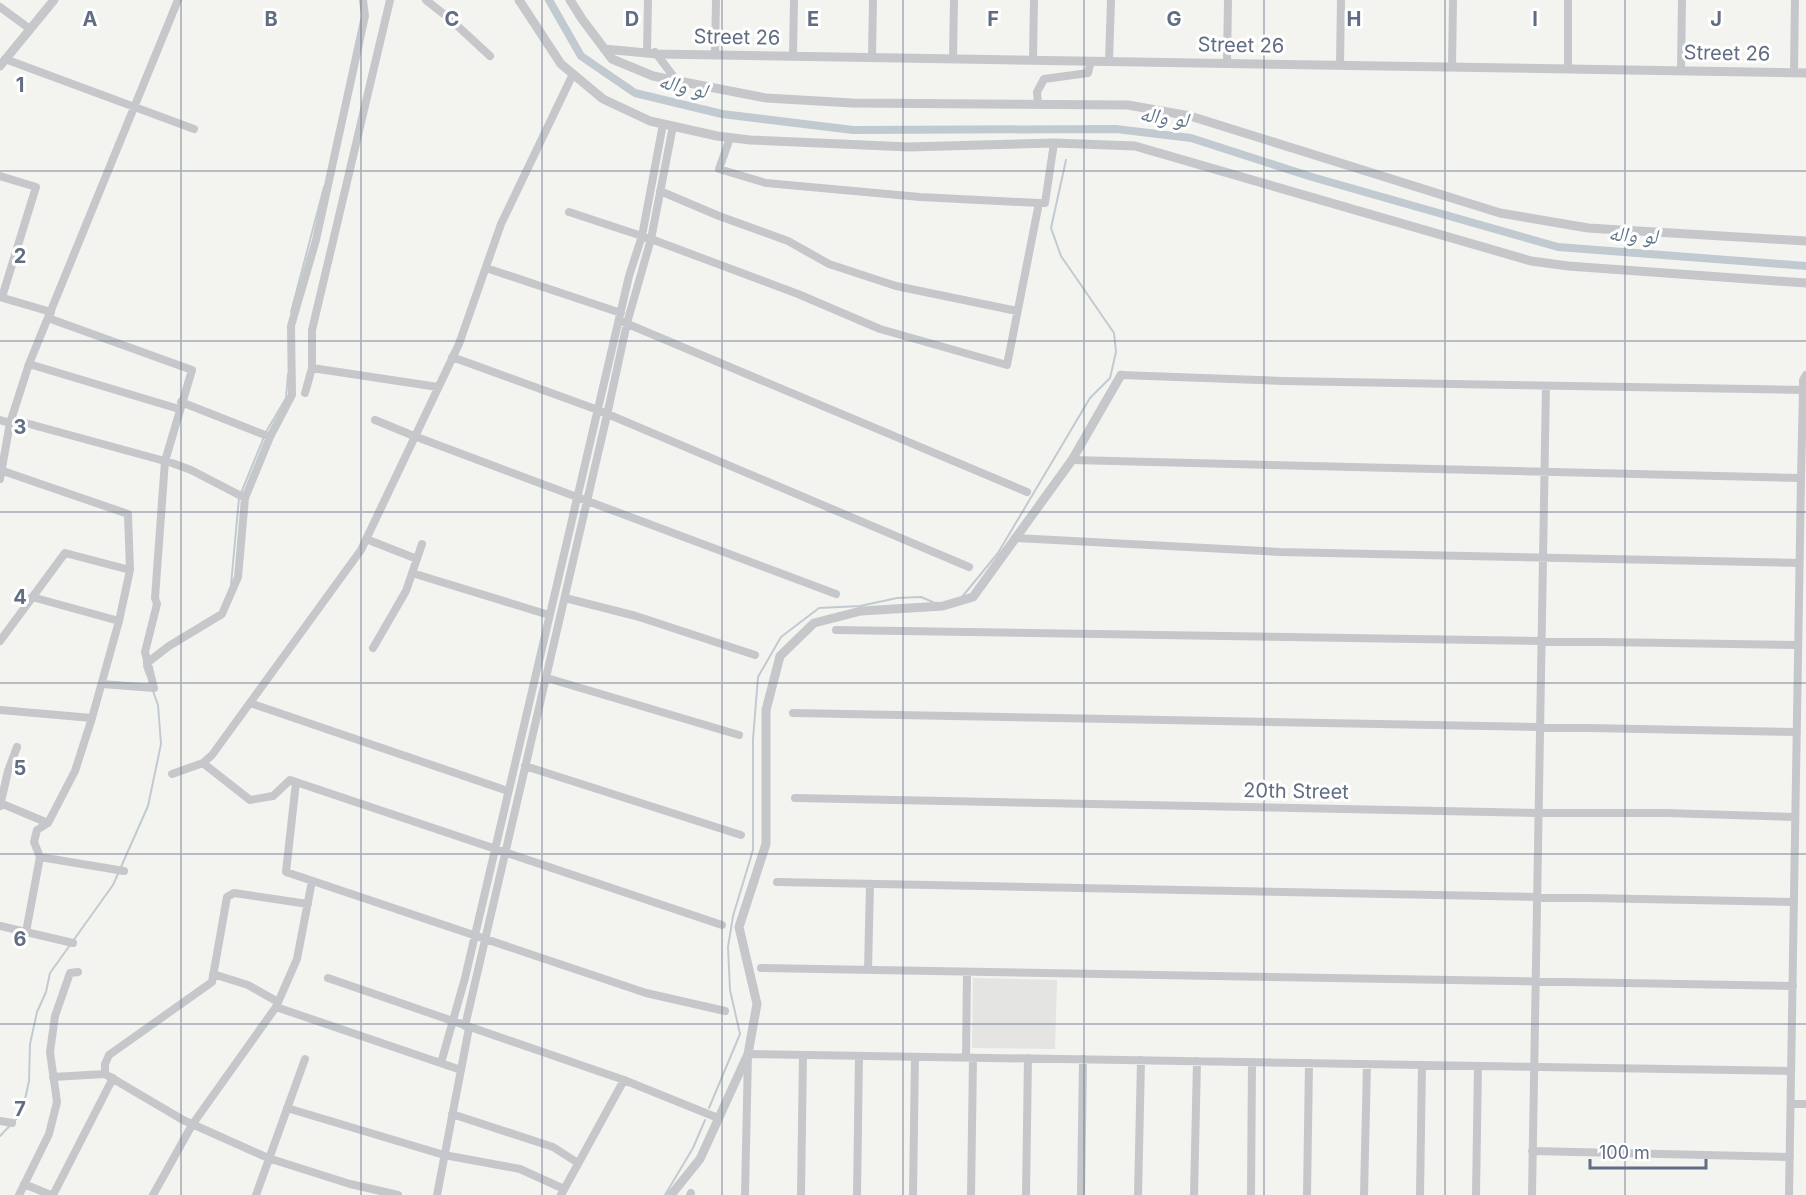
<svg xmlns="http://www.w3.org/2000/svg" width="1806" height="1195" viewBox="0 0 1806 1195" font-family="Inter,'Noto Naskh Arabic',sans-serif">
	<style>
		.built { fill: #e4e4e3 }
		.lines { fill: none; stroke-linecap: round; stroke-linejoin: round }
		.stream { stroke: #c2cad1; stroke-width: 2 }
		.canal { stroke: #c2cad1; stroke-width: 8 }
		.minor { stroke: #c5c7cb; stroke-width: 8 }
		.tertiary { stroke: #c5c7cb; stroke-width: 9 }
		.grid { fill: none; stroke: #606d83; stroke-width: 1.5; stroke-opacity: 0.55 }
		.labels { text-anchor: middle; stroke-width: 6; stroke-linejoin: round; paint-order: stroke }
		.street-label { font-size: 20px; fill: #606d83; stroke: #fff }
		.water-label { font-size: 21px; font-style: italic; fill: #607688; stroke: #fff }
		.grid-label { font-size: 20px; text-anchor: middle; font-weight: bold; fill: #606d83; stroke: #fff; stroke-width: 6; stroke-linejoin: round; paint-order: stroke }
	</style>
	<rect width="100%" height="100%" fill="#f3f4ef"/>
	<path class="built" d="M973,978L1057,980L1055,1049L972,1048Z"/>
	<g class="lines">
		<path class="stream" d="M291,312L324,187
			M266,432L286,398L288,374
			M241,493L264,437
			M231,585L239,498
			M962,597L998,553L1090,398L1110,378L1116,352L1114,333L1061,256L1051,228L1066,160
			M145,664L144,666L147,675
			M709,1108L740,1034L730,990L728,947L733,916L753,850V739L758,677L781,637L819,608L860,606L897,598L921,597L935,603
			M0,1136L22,1113L29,1081L30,1044L37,1012L46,992L50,973L113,885L148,806L161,744L158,705L153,691
			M665,1195L693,1148L705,1120"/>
		<path class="canal" d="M549,0L581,56L635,93L722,114L853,130L1116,129L1191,138L1312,177L1558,247L1806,266"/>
		<path class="minor" d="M426,0L450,19L490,56
			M0,7L30,29
			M655,52L677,81
			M647,53L648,0
			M715,54L716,0
			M793,56L794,0
			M872,57L873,0
			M953,58L954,0
			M5,59L194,129
			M1033,60L1034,0
			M1109,61L1111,0
			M1227,63L1228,0
			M1340,65L1341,0
			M1452,67L1453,0
			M1568,69V0
			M1681,70L1682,0
			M1794,72L1795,0
			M1038,104L1037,92L1044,79L1088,73L1091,61
			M730,138L719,169L766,183L920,197L1039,203
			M0,176L36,187L2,297
			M660,191L719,216L788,241L829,264L896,286L1017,311
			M569,212L651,239L798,294L880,329L1007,365L1039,203H1045L1054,143
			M486,268L621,313
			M0,297L51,312
			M48,318L192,370L165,461L155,598L157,604L145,652L154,688L102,684
			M623,322L1027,492
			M452,357L598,410L969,567
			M29,364L179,409
			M312,368L438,387
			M1121,375L1283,381L1803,390
			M305,393L312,368V330L390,0
			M181,402L270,437
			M11,419L172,463L191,470L245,498
			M0,420L10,423
			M375,420L414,436L836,594
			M1072,460L1801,478
			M3,471L128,514L130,570L119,621L92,718L75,771L48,823L37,830L34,842L40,857L26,932
			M0,479L10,423L29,364L178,0
			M1015,538L1280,552L1799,563
			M366,539L417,559
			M412,573L549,615
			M32,597L119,621
			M565,598L636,616L755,655
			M836,630L1798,645
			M0,641L65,553L130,570
			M373,648L406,591L422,544
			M147,663L169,646L222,614L238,577L245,498L270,437L292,395L291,326L316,240L365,16L363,0
			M547,678L739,735
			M250,703L508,791
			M0,710L92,718
			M793,713L1797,732
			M203,763L250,800L273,796L290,780L722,925
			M525,766L741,835
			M172,774L203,763L212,755L361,550L459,344L501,224L573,74
			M296,782L286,872L646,993L725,1011
			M795,798L1539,813H1666L1795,817
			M0,803L48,823
			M0,806L8,771L17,747
			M40,857L124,871
			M777,882L1794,902
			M0,926L73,943
			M761,968L1793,986
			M868,970L870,884
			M213,974L248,985L278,1002
			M328,978L624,1080L718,1118
			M276,1007L297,959L312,881
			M465,1026L607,415L627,323L651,239L673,126
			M966,1057L967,972
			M441,1063L465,978L629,276L642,236L663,124
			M105,1074V1064L109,1055L212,982L227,897L234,893L308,904
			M53,1077L105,1074L183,1120L268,1158L350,1184L398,1195
			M1791,1104H1806
			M287,1108L444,1155L520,1169L564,1189
			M452,1114L553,1147L578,1163
			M0,1121L12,1123
			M1532,1151L1790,1157
			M24,1184L51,1195
			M19,1195L49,1134L57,1102L50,1052L55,1016L70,973L78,972
			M53,1195L113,1078
			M153,1195L192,1125L276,1007L461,1070
			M256,1195L305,1059
			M437,1195L469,1028
			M561,1195L624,1080
			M690,1195L691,1193
			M745,1195L748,1054L1791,1071
			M801,1195L803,1055
			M857,1195L859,1056
			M913,1195L915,1057
			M971,1195L973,1058
			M1026,1195L1028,1058
			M1081,1195L1083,1059
			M1138,1195L1141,1060
			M1194,1195L1197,1061
			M1251,1195L1252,1062
			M1307,1195L1309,1063
			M1364,1195L1367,1064
			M1420,1195L1422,1065
			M1476,1195L1478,1066
			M1532,1195L1546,386
			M1789,1195L1801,478L1803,390V380L1806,375"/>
		<path class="tertiary" d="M519,0L561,64L603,99L650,121L717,136L750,140L909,147L1054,143L1135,146L1531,261L1568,266L1806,283
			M570,0L582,19L612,59L653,76L766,98L852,103L1128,105L1190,116L1500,213L1588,228L1806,241
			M604,49L657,54L1806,73
			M0,66L54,0
			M671,1195L700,1159L748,1054L757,1004L739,927L766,844V710L780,656L814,623L861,611L943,606L973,597L1072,460L1121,375"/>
	</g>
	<path class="grid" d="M181,0V1195M361,0V1195M542,0V1195M722,0V1195M903,0V1195M1084,0V1195M1264,0V1195M1445,0V1195M1625,0V1195M0,171H1806M0,341H1806M0,512H1806M0,683H1806M0,854H1806M0,1024H1806"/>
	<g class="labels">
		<g class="street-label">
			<text transform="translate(737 37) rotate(1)" y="7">Street 26</text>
			<text transform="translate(1241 45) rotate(1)" y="7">Street 26</text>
			<text transform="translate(1727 53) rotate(1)" y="7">Street 26</text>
			<text transform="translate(1296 791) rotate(1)" y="7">20th Street</text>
		</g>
		<g class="water-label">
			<text transform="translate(683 86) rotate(13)" y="7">لو واله</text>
			<text transform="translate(1164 117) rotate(8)" y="7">لو واله</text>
			<text transform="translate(1633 235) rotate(4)" y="7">لو واله</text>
		</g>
	</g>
	<g class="grid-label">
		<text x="90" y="26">A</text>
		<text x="271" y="26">B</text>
		<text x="452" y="26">C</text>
		<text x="632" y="26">D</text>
		<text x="813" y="26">E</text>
		<text x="993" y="26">F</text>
		<text x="1174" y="26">G</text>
		<text x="1354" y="26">H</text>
		<text x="1535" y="26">I</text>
		<text x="1716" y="26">J</text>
		<text x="20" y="92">1</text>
		<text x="20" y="263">2</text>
		<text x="20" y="434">3</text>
		<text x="20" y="604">4</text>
		<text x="20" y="775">5</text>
		<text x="20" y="946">6</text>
		<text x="20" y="1116">7</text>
	</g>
	<path d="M1590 1159v9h116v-9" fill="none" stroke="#606d83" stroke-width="3"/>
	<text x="1599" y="1159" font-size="18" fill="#606d83" stroke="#ffffff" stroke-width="4.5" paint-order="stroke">100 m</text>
</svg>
